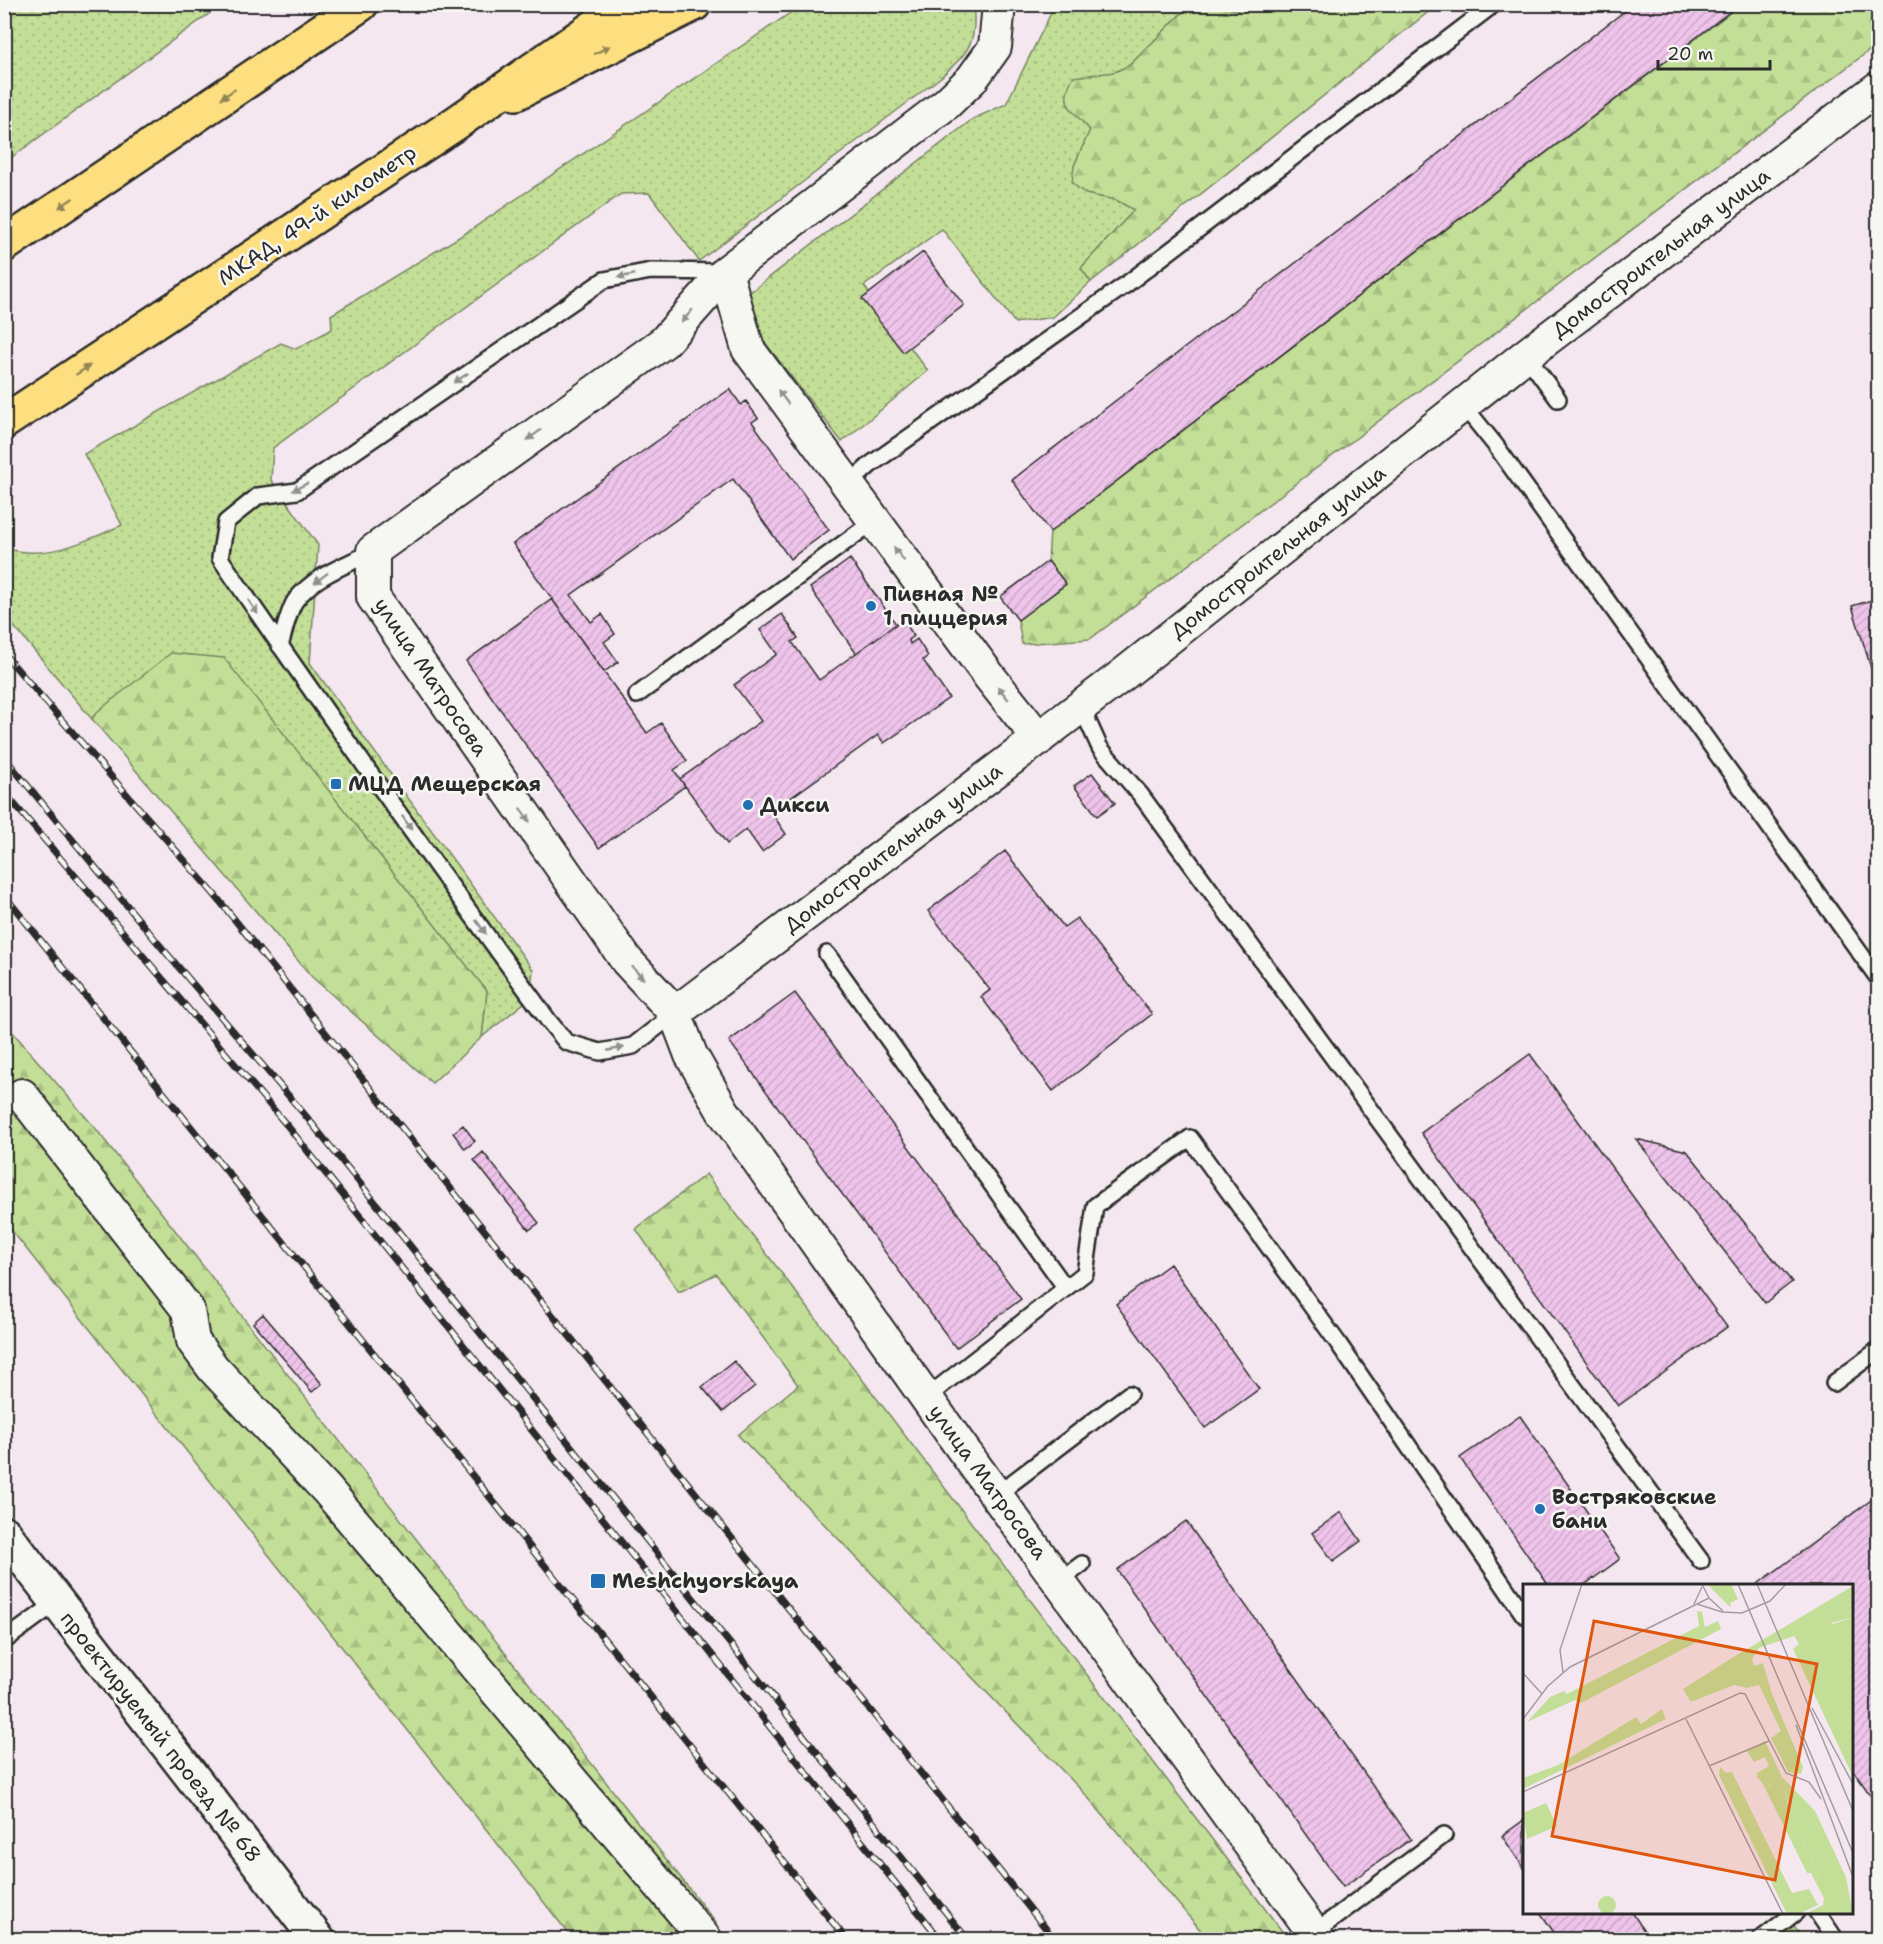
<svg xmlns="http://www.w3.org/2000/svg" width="1883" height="1944" viewBox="0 0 1883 1944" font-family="'Shantell Sans',sans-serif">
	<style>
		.grass { fill: url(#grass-dots); stroke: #778561; stroke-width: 1.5 }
		.forest { fill: url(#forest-firs); stroke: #778561; stroke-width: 1.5 }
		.building { fill: url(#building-hatch); stroke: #2b2b2b; stroke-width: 1.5 }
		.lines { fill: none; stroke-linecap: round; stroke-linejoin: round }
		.lane-casing { stroke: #2b2b2b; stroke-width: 20 }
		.street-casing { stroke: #2b2b2b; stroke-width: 36 }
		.secondary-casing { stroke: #2b2b2b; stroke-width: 38 }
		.primary-casing { stroke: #2b2b2b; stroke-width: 38 }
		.highway-casing { stroke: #2b2b2b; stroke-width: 38 }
		.lane { stroke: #f6f6f2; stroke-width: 15 }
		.street { stroke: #f6f6f2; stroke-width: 32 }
		.secondary { stroke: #f6f6f2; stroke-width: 33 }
		.primary { stroke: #fddf80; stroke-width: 33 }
		.highway { stroke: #fddf80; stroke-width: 33 }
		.rail-casing { stroke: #2b2b2b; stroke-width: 7 }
		.rail { stroke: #f6f6f2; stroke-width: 4.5; stroke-dasharray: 14; stroke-linecap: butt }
		.oneway { fill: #948556 }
		.oneway2 { fill: #90908e }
		.poi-dot { fill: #1f6fb2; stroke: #f6f6f2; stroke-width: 2 }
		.labels { text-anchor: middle; stroke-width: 5; stroke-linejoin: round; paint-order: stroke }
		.street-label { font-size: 21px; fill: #2b2b2b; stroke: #f6f6f2 }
		.poi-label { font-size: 21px; font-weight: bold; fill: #2b2b2b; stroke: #f6f6f2; text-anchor: start }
		.inset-road { fill: none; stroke: #a49ca1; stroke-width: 1.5 }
		.view { fill: #df570e; fill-opacity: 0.15; stroke: #df570e; stroke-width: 3 }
		.inset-edge { fill: none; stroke: #2b2b2b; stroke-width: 3 }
	</style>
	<defs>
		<pattern id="grass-dots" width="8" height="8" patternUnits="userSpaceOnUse" patternTransform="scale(1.5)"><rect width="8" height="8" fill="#c3df97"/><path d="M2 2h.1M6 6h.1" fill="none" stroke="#a8c082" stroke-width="1.8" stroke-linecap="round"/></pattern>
		<pattern id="forest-firs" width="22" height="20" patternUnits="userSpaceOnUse" patternTransform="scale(1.5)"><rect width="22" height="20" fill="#c3df97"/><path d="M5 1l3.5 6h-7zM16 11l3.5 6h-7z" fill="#a8c082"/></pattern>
		<pattern id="building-hatch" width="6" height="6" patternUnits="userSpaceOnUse" patternTransform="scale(1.5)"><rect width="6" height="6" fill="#efc4eb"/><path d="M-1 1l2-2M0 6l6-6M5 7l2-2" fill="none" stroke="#cda9ca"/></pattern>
	</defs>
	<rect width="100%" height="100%" fill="#f4e7f0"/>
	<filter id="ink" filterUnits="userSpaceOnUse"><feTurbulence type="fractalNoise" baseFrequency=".0167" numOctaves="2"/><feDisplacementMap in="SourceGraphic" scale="12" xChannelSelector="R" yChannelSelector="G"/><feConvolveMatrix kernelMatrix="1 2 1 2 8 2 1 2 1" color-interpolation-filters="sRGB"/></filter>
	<g filter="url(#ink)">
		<path class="grass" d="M5,4H221V5L5,162Z
			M802,5H973C978,42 968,53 941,77L699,261L649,193L621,194L273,448L271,480L318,545L310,663L533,970L530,998L482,1037L487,991L97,712L92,719L5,616L4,548C48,561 83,542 122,525L84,454L281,343L296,349L332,329L331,315L469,231Z
			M1055,5H1190L1130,65L1115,72L1099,75L1067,104L1090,130L1074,166L1086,194L1116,200L1134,210L1081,268L1091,282L1053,317L1015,323L942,229L864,286L928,371L842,442L735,304L973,119L1006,104Z"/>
		<path class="forest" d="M1246,4L1437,5L1091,282L1081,268L1134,210L1116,200L1086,194L1072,183L1074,166L1090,130C1072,109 1058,105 1073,77L1115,72L1130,65L1190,5H1224L1237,11Z
			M1740,5H1878V44L1090,639L1022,644L1018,620L1066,584L1048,561L1050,532Z
			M171,653L224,658L487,991L482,1037L432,1083L312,977L92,719L97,712Z
			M4,1022L96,1129L716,1923L711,1939H573L5,1222Z
			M706,1174L1288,1939H1208L1085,1794L738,1435L798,1385L716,1274L679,1292L636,1229Z
			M1789,1918L1803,1939L1760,1940Z"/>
		<path class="building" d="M1634,4H1740L1050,532L1012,480Z
			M923,252L964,305L903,352L862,299Z
			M730,389L741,405L746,401L758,418L752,422L829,530L790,559L733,479L571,595L591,622L602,614L615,634L604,642L618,662L604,672L513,544Z
			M850,559L896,624L856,653L810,588Z
			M1048,561L1066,584L1018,620L1000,597Z
			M1878,598V691L1852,606Z
			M552,599L647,733L661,723L687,761L674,770L685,786L599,848L466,661Z
			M782,614L798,638L792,642L819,680L903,619L914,636L909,640L910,644L917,639L928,656L923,660L949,698L884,743L878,735L771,812L786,834L762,852L746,829L727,844L680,779L761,721L734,685L777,654L760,630Z
			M1092,773L1115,803L1097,816L1074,786Z
			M1005,851L1064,927L1077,918L1152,1014L1053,1091L981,997L990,990L928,911Z
			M795,993L1021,1299L956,1348L729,1041Z
			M1530,1054L1727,1327L1618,1406L1421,1133Z
			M463,1125L475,1141L465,1149L453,1133Z
			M1636,1139L1687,1151L1792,1282L1765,1303Z
			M483,1152L539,1223L529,1230L474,1160Z
			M1170,1264L1259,1389L1205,1428L1116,1304Z
			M263,1314L322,1384L312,1392L253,1323Z
			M734,1361L755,1386L723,1412L702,1387Z
			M1878,1400V1414L1872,1405Z
			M1520,1416L1620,1559L1583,1586H1549L1460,1458Z
			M1878,1495V1806L1852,1769V1586H1755Z
			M1341,1512L1361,1541L1333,1561L1312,1533Z
			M1186,1521L1411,1839L1343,1887L1117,1570Z
			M1524,1820V1868L1502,1836Z
			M1540,1912H1632L1650,1940H1559Z"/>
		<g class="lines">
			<defs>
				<path id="lane" d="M1526,355L1558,399
					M1463,405L1496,446L1878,978
					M848,485L870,465L1128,283L1494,4
					M280,646C284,633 288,612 295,601C314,575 346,566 373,551
					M637,695L874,521
					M1081,706L1100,748L1140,794L1701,1561
					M827,954L1065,1287
					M675,1013L633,1046L600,1052L566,1042L548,1020C437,867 326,714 220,558L226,522L258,496L297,491L604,280L651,271L726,272
					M1834,1383L1878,1350
					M927,1397L1085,1273L1095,1206L1190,1138L1338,1343L1524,1615
					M996,1495L1129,1394
					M1059,1581L1082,1564
					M4,1641L57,1602
					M1817,1912L1836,1940
					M1314,1933L1444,1835
					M1760,1940L1796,1912"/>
				<path id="street" d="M999,4L995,47L972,79L947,103L726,272L664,342L373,551V597L627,961L675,1013L691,1055L723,1111L959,1444L1319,1940
					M726,272L748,349L989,676L1039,739
					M675,1013L1120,677L1526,355L1878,88
					M22,1095L188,1310L193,1341L213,1368L327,1490L706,1940"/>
				<path id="secondary" d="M4,1533L318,1940"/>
				<path id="primary" d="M516,93L694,4"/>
				<path id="highway" d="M4,245L361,4
					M4,422L456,123L627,4"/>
			</defs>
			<use href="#lane" class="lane-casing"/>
			<use href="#street" class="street-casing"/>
			<use href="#secondary" class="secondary-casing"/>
			<use href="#primary" class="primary-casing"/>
			<use href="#highway" class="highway-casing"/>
			<use href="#lane" class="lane"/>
			<use href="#street" class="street"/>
			<use href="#secondary" class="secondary"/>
			<use href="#primary" class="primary"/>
			<use href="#highway" class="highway"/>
			<defs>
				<path id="rail" d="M4,654L214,894L1055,1940
					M4,757L163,949L305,1115L968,1940
					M4,792L290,1129L941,1940
					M4,895L847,1940"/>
			</defs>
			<use href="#rail" class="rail-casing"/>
			<use href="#rail" class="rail"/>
		</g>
		<defs><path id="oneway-solid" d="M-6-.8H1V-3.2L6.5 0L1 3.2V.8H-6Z" transform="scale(1.5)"/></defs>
		<g class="oneway">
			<use href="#oneway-solid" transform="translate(602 50) rotate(-27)"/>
			<use href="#oneway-solid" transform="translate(228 94) rotate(146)"/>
			<use href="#oneway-solid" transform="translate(66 203) rotate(146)"/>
			<use href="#oneway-solid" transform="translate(83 370) rotate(-34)"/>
		</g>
		<g class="oneway2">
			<use href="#oneway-solid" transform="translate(626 276) rotate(169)"/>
			<use href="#oneway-solid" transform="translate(687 316) rotate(131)"/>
			<use href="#oneway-solid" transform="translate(461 378) rotate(146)"/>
			<use href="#oneway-solid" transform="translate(783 397) rotate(-126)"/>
			<use href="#oneway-solid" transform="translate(534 435) rotate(144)"/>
			<use href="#oneway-solid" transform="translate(300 487) rotate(153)"/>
			<use href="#oneway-solid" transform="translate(899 554) rotate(-127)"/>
			<use href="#oneway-solid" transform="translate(321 578) rotate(143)"/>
			<use href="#oneway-solid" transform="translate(253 607) rotate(56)"/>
			<use href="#oneway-solid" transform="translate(1003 693) rotate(-129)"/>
			<use href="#oneway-solid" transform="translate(525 815) rotate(55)"/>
			<use href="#oneway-solid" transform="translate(407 823) rotate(55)"/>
			<use href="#oneway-solid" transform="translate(481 927) rotate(54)"/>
			<use href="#oneway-solid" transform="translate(638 973) rotate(47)"/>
			<use href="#oneway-solid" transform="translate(616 1049) rotate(-11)"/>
		</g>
	</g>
	<g class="poi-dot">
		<circle cx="871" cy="606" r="6"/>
		<rect x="330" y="778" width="12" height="12" rx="3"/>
		<circle cx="748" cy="805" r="6"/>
		<circle cx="1540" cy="1509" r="6"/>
		<rect x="590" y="1573" width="16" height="16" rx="3"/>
	</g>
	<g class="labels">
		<g class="street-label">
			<text transform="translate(317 215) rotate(-34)" y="7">МКАД, 49-й километр</text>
			<text transform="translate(1661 253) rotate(-37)" y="7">Домостроительная улица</text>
			<text transform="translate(1278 552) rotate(-38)" y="7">Домостроительная улица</text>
			<text transform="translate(431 677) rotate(56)" y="7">улица Матросова</text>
			<text transform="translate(893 848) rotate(-37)" y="7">Домостроительная улица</text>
			<text transform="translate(988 1482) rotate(54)" y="7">улица Матросова</text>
			<text transform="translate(161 1737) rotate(52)" y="7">проектируемый проезд № 68</text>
		</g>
		<g class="poi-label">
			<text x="883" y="601">Пивная №<tspan x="883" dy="24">1 пиццерия</tspan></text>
			<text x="348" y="791">МЦД Мещерская</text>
			<text x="760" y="812">Дикси</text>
			<text x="1552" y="1504">Востряковские<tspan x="1552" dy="24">бани</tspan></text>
			<text x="612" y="1588">Meshchyorskaya</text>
		</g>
	</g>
	<g transform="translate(1523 1584)">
		<rect width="330" height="330" fill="#f4e7f0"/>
		<path d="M184,0H208L215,15L207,19L208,24ZM330,2V19L305,36L310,40L330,33V193L270,65L276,60L271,52L236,64L229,75L231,82L240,79L249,110L280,183L278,190L265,188L248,154L258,147L236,101L224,104L211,101L168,118L164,112L169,114L209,74ZM242,157L259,193L292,227L323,293L330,330H282L300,321L301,314L293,299L296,290L276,250L285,242L276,239L267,225L261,201L247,200L244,205L234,193V189L246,182L242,173L231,178L224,167Z" fill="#c3df97"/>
		<path d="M330,19V33L304,40L305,36ZM174,27L179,28L182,43L195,37L198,45L58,119L52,116L4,138L27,113L41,107L44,110L176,42ZM209,74L215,85L213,91L169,114L164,112L160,105ZM139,125L143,135L0,205V194L35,181L113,133L118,140ZM197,183L203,189L209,188L269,309L286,305L295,321L275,330H264L196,191ZM239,198L244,205L249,199L261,201L265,221L276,239L284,237L296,246L293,252L276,250L296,290L293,299L288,289H284ZM23,219L34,242L4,255L0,229Z" fill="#c3df97"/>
		<path d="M75 321a9 9 0 1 1 18 0a9 9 0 1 1-18 0Z" fill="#c3df97"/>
		<path class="inset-road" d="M179,0L186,14L200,27M215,0L330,269M234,0L330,227M171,20L179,3M174,20L199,28L219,29L247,17L263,0M40,88L37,66L59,0M0,89L19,110M289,124L330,200M0,135L25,102L47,83L186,14M163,135L260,330M273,141L330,293M186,182L246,157M0,208L217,109L222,110L263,189L286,198L298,215"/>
		<path class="view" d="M71,37L294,80L252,296L29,252Z"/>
		<rect width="330" height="330" class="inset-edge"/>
	</g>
	<rect width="1883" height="1944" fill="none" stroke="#f6f6f2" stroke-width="24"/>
	<rect x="12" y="12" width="1859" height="1920" fill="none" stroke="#2b2b2b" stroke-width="2" filter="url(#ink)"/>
	<path d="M1658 60v9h112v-9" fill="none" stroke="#2b2b2b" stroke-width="3"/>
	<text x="1667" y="60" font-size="18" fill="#2b2b2b" stroke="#f6f6f2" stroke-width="4.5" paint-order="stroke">20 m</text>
</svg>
